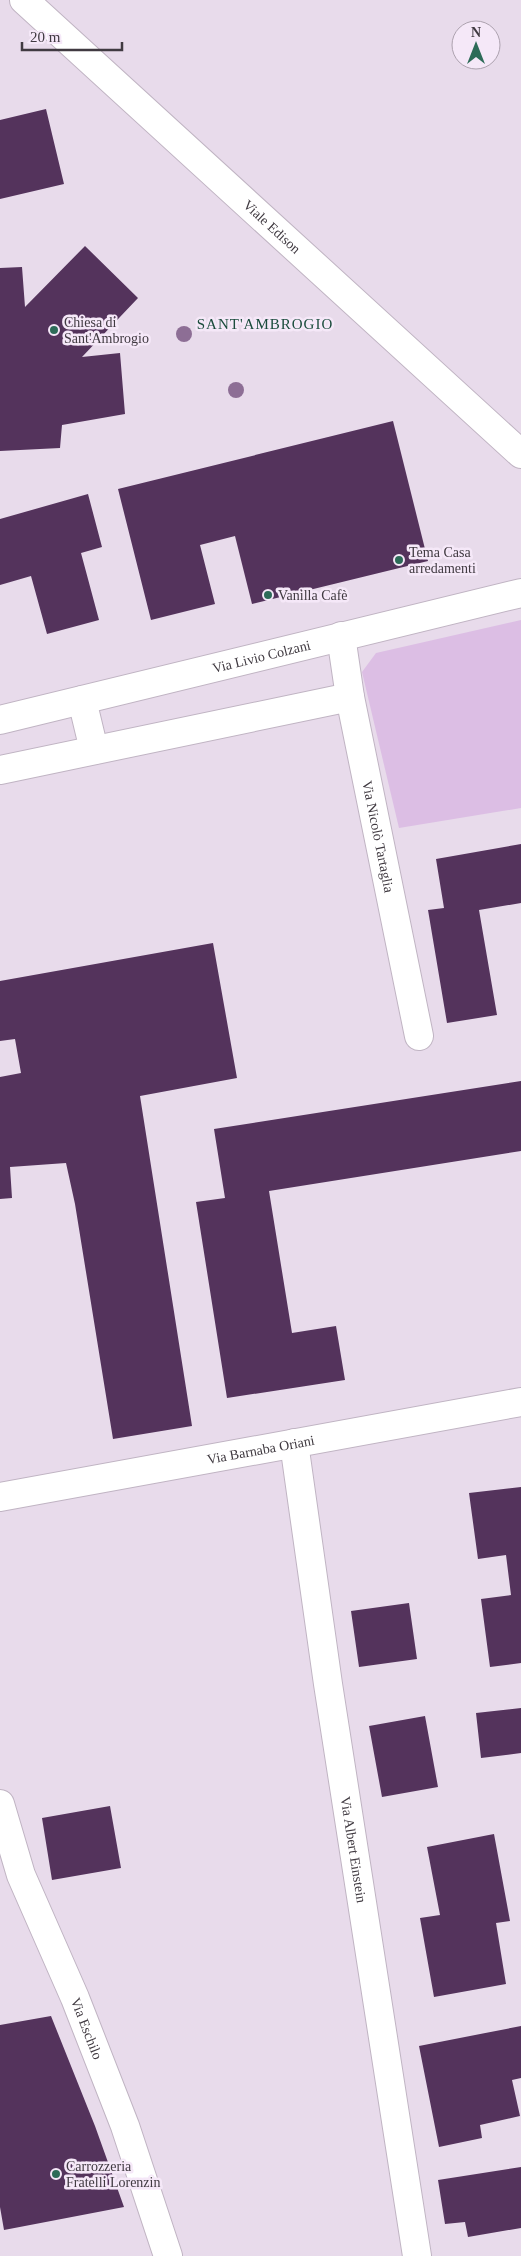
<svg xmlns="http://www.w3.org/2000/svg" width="521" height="2256" viewBox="0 0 521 2256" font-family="Georgia,serif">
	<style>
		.green { fill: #dcbee4 }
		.building { fill: #54335c }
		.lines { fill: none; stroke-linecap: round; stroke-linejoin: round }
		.minor-casing { stroke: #c0b4c3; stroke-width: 30 }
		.minor { stroke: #fff; stroke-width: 28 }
		.tree { fill: #8d6e95 }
		.poi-dot { fill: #2d6b58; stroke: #f5e8f8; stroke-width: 2 }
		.labels { text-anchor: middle; stroke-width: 5; stroke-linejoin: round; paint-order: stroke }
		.street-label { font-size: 14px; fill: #403a41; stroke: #f5e8f8 }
		.poi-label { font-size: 14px; fill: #403a41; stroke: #f5e8f8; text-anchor: start }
		.neighbourhood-label { font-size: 15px; letter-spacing: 1px; fill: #1a4c3c; stroke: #f5e8f8 }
	</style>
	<rect width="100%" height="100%" fill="#e8dbeb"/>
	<path class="green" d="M521,620V808L399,828L362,672L376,653Z"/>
	<path class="building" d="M46,109L64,184L0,199V120Z
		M85,246L138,298L82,357L120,353L125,414L62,425L60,448L0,451V268L22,267L25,307Z
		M393,421L428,561L252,604L235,536L200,545L215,604L151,620L118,489Z
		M88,494L102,547L81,553L99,620L47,634L31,576L0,585V519Z
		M521,844V903L479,910L497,1015L447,1023L428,910L444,908L436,859Z
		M213,943L237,1078L140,1096L192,1426L113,1439L75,1204L66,1163L10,1167L12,1198L0,1199V1077L21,1073L15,1039L0,1041V981Z
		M521,1081V1151L269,1191L292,1333L336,1326L345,1380L227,1398L196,1202L225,1198L214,1129Z
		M521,1487V1663L490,1667L481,1599L511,1595L506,1555L478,1559L469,1493Z
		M409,1603L417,1659L359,1667L351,1611Z
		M521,1708V1753L481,1758L476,1713Z
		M425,1716L438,1787L382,1797L369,1726Z
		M110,1806L121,1868L52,1880L42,1818Z
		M494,1834L510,1921L496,1923L506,1984L434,1997L420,1918L440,1915L427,1847Z
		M51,2016L95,2126L124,2207L4,2230L0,2207V2025Z
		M521,2026V2078L512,2080L520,2116L480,2125L482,2138L439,2147L419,2046Z
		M521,2167V2228L468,2237L465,2222L445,2224L438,2180Z"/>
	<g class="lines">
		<defs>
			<g id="minor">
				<path id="s1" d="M24,0L521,454"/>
				<path id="s2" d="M341,636L350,697L419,1036"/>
				<path d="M82,700L94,750"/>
				<path id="s3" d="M0,720L521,593"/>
				<path d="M0,770L350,697"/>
				<path id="s4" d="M294,1443L328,1684L417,2256"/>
				<path id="s5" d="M0,1497L521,1402"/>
				<path id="s6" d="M0,1804L21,1875L75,1998L125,2126L168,2256"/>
			</g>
		</defs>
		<use href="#minor" class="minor-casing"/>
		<use href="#minor" class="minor"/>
	</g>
	<g class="tree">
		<circle cx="184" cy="334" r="8"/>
		<circle cx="236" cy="390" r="8"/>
	</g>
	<g class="poi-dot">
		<circle cx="54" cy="330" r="5"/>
		<circle cx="399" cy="560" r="5"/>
		<circle cx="268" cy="595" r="5"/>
		<circle cx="56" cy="2174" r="5"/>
	</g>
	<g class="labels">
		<g class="street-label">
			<text dy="5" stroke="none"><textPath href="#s1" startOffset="336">Viale Edison</textPath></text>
			<text dy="5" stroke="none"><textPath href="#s3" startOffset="269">Via Livio Colzani</textPath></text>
			<text dy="5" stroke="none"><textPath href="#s2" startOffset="204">Via Nicolò Tartaglia</textPath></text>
			<text dy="5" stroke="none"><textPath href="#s5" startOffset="265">Via Barnaba Oriani</textPath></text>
			<text dy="5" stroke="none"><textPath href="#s4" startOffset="411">Via Albert Einstein</textPath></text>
			<text dy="5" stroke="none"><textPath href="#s6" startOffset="241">Via Eschilo</textPath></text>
		</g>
		<g class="poi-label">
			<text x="64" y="327">Chiesa di<tspan x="64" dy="16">Sant'Ambrogio</tspan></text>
			<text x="409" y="557">Tema Casa<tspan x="409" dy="16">arredamenti</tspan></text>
			<text x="278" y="600">Vanilla Cafè</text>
			<text x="66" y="2171">Carrozzeria<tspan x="66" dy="16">Fratelli Lorenzin</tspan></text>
		</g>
		<g class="neighbourhood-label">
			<text x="265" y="329">SANT'AMBROGIO</text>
		</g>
	</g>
	<g transform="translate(476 45)"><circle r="24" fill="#f5e8f8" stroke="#ada2af"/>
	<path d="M0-4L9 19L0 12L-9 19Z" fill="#2d6b58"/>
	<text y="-8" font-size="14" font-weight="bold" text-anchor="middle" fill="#403a41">N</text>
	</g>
	<path d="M22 42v8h100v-8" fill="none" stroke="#403a41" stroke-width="2.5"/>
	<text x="30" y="42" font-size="15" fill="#403a41" stroke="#f5e8f8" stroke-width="4" paint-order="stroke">20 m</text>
</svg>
